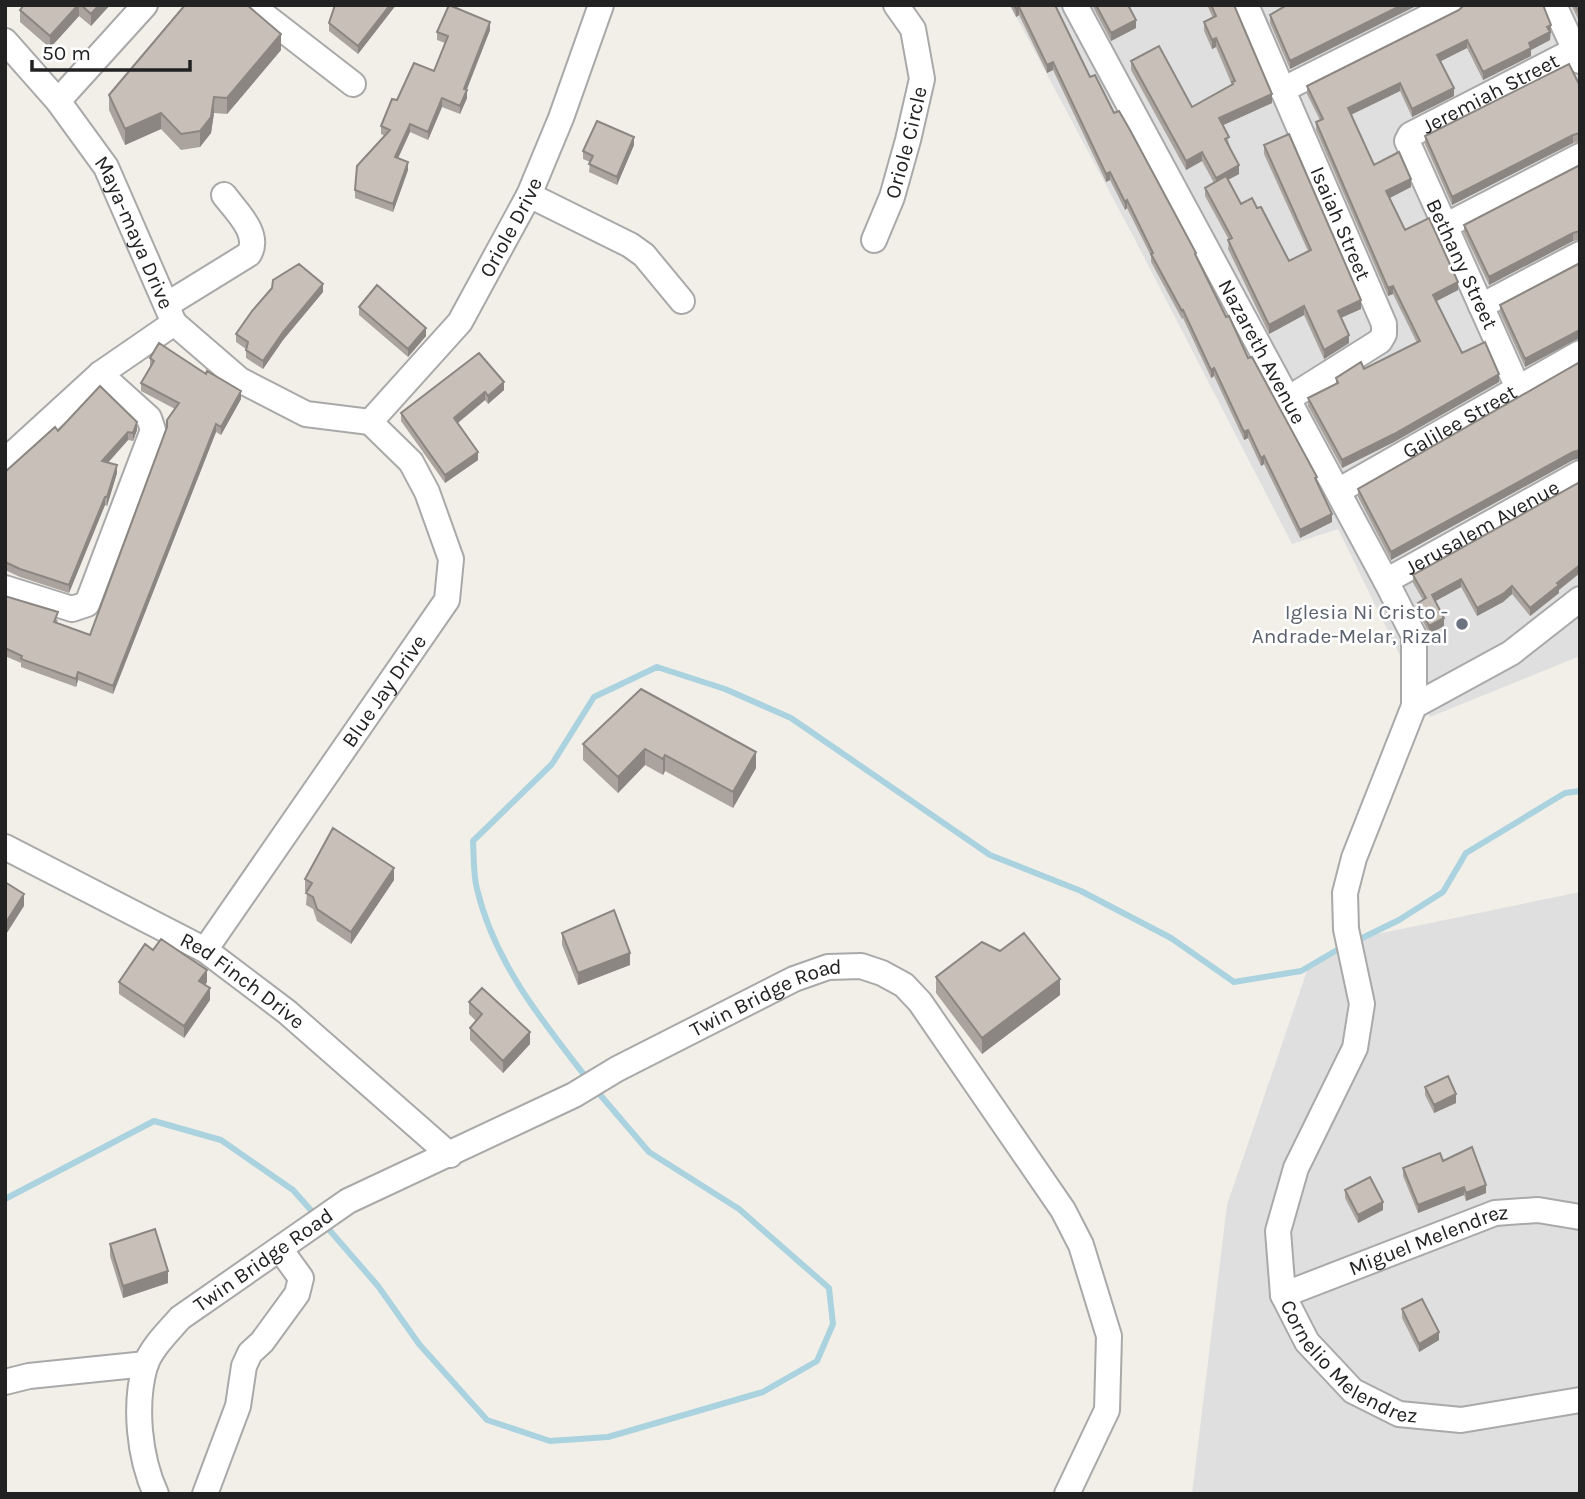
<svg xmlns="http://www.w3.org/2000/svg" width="1585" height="1499" viewBox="0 0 1585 1499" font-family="Karla,sans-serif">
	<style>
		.residential { fill: #e0dfdf }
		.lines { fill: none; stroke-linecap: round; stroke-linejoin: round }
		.stream { stroke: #aad3df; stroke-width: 6 }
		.minor-casing { stroke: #a9a9a9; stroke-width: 28 }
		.minor { stroke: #fff; stroke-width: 24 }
		.wall { fill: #aba49e }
		.shaded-wall { fill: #8b8681 }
		.building { fill: #c7bfb8; stroke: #8b8681; stroke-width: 2 }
		.worship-dot { fill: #6b7280; stroke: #fff; stroke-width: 2.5 }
		.labels { text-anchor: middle; stroke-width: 5; stroke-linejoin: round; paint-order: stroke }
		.street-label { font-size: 21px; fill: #222; stroke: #fff }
		.worship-label { font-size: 21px; fill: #5b616d; stroke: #fff; text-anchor: end }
	</style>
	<rect width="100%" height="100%" fill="#f2efe9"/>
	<path class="residential" d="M1010,5H1580V656L1430,717L1338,529L1292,544L1131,232Z
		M1580,892V1494H1192L1227,1205L1309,965L1377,934Z"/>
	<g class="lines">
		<path class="stream" d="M1354,942L1399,920L1443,892L1466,853L1565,793L1580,791
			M589,1081C543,1022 495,964 477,889C473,874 474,856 473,841L552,764L594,697L657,667L725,689L791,718L990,855L1081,891L1171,938L1234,982L1301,971L1344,946
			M5,1199L154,1121L221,1140L293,1190L317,1217
			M325,1225L378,1286L419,1344L487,1420L550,1441L608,1437L763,1392L817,1361L833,1324L829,1288L739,1209L649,1152L596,1090"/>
		<defs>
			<g id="minor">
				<path d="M251,5L353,84"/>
				<path id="s1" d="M1075,5L1386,581L1414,636V706L1354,858L1345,893L1346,929L1362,1004L1355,1048L1296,1168L1278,1231L1283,1295L1307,1342L1353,1391L1399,1414L1461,1420L1580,1400"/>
				<path id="s2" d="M1246,5L1384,324V334L1380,341L1288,399"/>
				<path d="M1554,5L1580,61"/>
				<path id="s3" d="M5,41L58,101L106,167L174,323"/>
				<path d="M1282,90L1452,5"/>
				<path d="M58,101L145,5"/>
				<path d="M529,195L630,245L644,255L682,301"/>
				<path d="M1445,226L1580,156"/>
				<path id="s4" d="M874,240L892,197L908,140L922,79L913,29L896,5"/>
				<path d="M168,304L249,254C261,234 236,211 224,195"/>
				<path d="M1481,306L1580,254"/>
				<path d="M174,323L240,380L306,414L370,422"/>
				<path id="s5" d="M1518,388L1407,141L1410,135L1575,50"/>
				<path id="s6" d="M370,422L460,322L529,195L561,118L601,5"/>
				<path d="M5,461L100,374L174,323"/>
				<path id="s7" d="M1338,491L1580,353"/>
				<path id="s8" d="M1386,581L1580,473"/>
				<path d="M5,588L72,609L87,604L153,430L149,418L100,374"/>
				<path d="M1414,706L1511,653L1580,599"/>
				<path id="s9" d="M5,847L205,950L287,1012L450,1155"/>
				<path id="s10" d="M205,950L447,600L451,559L427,492L411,462L370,422"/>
				<path id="s11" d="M1283,1295L1495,1213L1538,1210L1580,1217"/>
				<path d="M5,1382L29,1376L146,1364"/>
				<path id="s12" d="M156,1494C139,1457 134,1405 145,1366C151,1348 168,1332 180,1318L348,1201L574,1095L617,1069L794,979L828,967L861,966L882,973L904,985L920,1002L1063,1210L1081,1245L1109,1336L1107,1410L1067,1494"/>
				<path d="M205,1494L238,1406L244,1366L250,1353L262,1342L297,1294L301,1278L280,1249"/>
			</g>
		</defs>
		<use href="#minor" class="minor-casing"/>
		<use href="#minor" class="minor"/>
	</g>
	<path class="wall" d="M24,5H110L91,26L79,16L50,48L20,22V10Z
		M334,5H396L358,54L329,31V23L335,7Z
		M1010,5H1055L1090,77L1114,113L1196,258L1226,317L1317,482L1332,522L1300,538L1264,464L1261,466L1248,438L1244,440L1214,376L1211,378L1183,318L1182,319L1151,262V256L1127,208L1125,210L1110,180L1106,182L1053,70L1047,73L1019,15L1016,17Z
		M1092,5H1128L1136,28L1111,41Z
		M1207,5H1234L1272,103L1223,125L1239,174L1228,180L1241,204L1289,261L1308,251L1264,154V145L1361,309L1341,318L1349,343L1324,359L1304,315L1269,334L1228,249L1229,240L1205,196V188L1214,183L1202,161L1186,170L1131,70V61L1192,107L1232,85L1216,47L1212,49L1204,31V22L1213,18Z
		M1418,5L1290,69L1270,23V15Z
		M1571,5H1580V23Z
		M1459,10L1551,25L1550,40L1531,50V56L1483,80L1467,48L1441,61L1454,96L1412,117L1400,91L1351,115L1374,165L1411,187L1389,198L1405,230L1458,290L1436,301L1462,353L1499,382L1394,442L1342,468L1308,406V398L1336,384V378L1364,369L1417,343L1393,294L1388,296L1316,130V122L1320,120L1307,94V86Z
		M490,30L466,90L467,98L460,114L442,107L428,140L410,132L398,158L408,170L393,212L355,198V190L385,136L381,134V126L434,71L445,43L437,40V32Z
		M281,50L227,114L214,113L211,133L200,147L181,150L161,129L125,145L109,110V95Z
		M1580,86V142L1573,143L1452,205L1425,144V136Z
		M634,145L617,185L589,172L590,162L583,159V151Z
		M1580,165V240L1573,241L1489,285L1464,233V225Z
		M1580,263V338L1525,367L1500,313V305Z
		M323,292L283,340L263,369L246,358V349L236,342V334Z
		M359,307L426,336L408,357L359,315Z
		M479,353L504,390L488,404L485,400L458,423L478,460L445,483L401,421V413Z
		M150,358L241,399L221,435L216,432L113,694L78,680L76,687L21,667V663L5,656V596L58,620L57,623L90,635L175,409L141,391V383L151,367L150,366Z
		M1580,362V458L1573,460L1391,560L1358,497V489Z
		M137,430L133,441L128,440L108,463L117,473L107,506L105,505L69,593L20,577L5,570V472L58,431Z
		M1413,575L1559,590V593L1530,616L1512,594L1503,602L1477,616L1461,587L1435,601L1444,626L1429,634L1418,611V603L1423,600L1413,583Z
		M641,689L756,768L733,808L665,771L663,775L645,765L618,793L583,760V744Z
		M305,879L394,880L351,944L317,921L313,909L306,905L307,892L305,891Z
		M562,933L630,965L578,985L562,945Z
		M153,950L207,982L205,985L210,1000L184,1038L119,994V982Z
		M936,977L1060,995L982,1054L936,993Z
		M469,1002L530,1044L503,1073L470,1040V1028L476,1021L469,1014Z
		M1425,1087L1456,1103L1434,1113L1425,1095Z
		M1443,1161L1486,1193L1466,1201L1464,1195L1418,1213L1403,1176V1168Z
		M1345,1190L1383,1210L1358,1223L1345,1198Z
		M110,1244L168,1283L123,1298L110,1256Z
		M1402,1309L1439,1340L1419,1352L1402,1318Z"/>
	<path class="shaded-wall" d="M78,5H79V16L50,48V36Z
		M99,5H110L91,26V14Z
		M390,5H396L358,54V46Z
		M1402,5H1418L1290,69V61Z
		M1019,7V15L1016,17V9Z
		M1136,20V28L1111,41V33Z
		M490,22V30L464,97V89Z
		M1551,25L1550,40L1531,50V56L1483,80V72L1529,43Z
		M281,34V50L227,114V98Z
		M1216,38V47L1212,49V40Z
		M1467,40V48L1437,63V55Z
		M1053,62V70L1047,73V65Z
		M1400,83V91L1348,116V108Z
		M1454,88V96L1412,117V109Z
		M467,90V98L460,114V106Z
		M1272,94V103L1219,127V118Z
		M214,97V113L211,133L200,147V131Z
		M442,98V107L428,140V132Z
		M161,113V129L125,145V129Z
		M410,124V132L395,165V157Z
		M1573,135V143L1452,205V197Z
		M634,137V145L617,185V177Z
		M1202,152V161L1186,170V161Z
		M408,162V170L393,212V204Z
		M1239,165V174L1216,186V178Z
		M1110,172V180L1106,182V174Z
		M1411,179V187L1386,200V191Z
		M1127,200V208L1125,210V202Z
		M1573,233V241L1489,285V277Z
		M1458,282V290L1433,303V295Z
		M323,284V292L283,340L263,369V361L283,332Z
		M1393,286V294L1388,296V288Z
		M1361,300V309L1338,319V311Z
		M1304,306V315L1269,334V325Z
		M426,328V336L408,357V349Z
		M1579,330V338L1525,367V359Z
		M1349,335V343L1324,359V350Z
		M1214,368V376L1211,378V370Z
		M1499,374V382L1394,442L1342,468V460Z
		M504,382V390L488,404V396Z
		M241,391V399L221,435V427Z
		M485,392V400L454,426V418Z
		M137,422V430L133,441V433Z
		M216,424V432L113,694V686Z
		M1248,430V438L1244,440V432Z
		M128,432V440L102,469V461Z
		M1580,450V458L1573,460L1391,560V552L1573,452Z
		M478,452V460L445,483V475Z
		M1264,456V464L1261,466V458Z
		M117,465V473L107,506V497Z
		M105,497V505L69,593V585Z
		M1332,514V522L1300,538V530Z
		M1580,565V573L1559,590V593L1530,616V608L1557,583Z
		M1461,579V587L1432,603V595Z
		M1512,586V594L1503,602L1477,616V608Z
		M1444,618V626L1429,634V626Z
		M78,672V680L76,687V679Z
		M645,749V765L618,793V777Z
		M756,752V768L733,808V792Z
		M665,755V771L663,775V759Z
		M394,868V880L351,944V932Z
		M24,894V906L5,936V924Z
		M630,953V965L578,985V973Z
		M207,970V982L199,993V981Z
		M1060,979V995L982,1054V1038Z
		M210,988V1000L184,1038V1026Z
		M530,1032V1044L503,1073V1061Z
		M1456,1094V1103L1434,1113V1105Z
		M1486,1185V1193L1466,1201V1193Z
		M1464,1187V1195L1418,1213V1205Z
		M1383,1202V1210L1358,1223V1215Z
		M168,1271V1283L123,1298V1286Z
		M1439,1332V1340L1419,1352V1344Z"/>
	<path class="building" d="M24,5H78L50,36L20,10Z
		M81,5H99L91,14Z
		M185,5H247L281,34L227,98L214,97L211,117L200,131L181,134L161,113L125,129L109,95Z
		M335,5H390L358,46L329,23Z
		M449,5L490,22L464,89L467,90L460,106L442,98L428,132L410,124L395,157L408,162L393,204L355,190L357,166L390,130L381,126L392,99L397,100L414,63L434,71L448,36L437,32Z
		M1014,5H1055L1090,77L1095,75L1114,113L1119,111L1130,130L1196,253L1195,254L1226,317L1229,316L1248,358L1252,357L1317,477L1315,478L1332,514L1300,530L1264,456L1261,458L1248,430L1244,432L1214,368L1211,370L1183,310L1182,311L1151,254L1153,253L1127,200L1125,202L1110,172L1106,174L1053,62L1047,65L1019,7L1016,9Z
		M1096,5H1128L1136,20L1111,33Z
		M1211,5H1234L1272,94L1219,118L1229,137L1225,139L1239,165L1216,178L1202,152L1186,161L1131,61L1159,46L1192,107L1233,84L1232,82L1235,81L1216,38L1212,40L1204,22L1216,16Z
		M1287,5H1402L1290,61L1270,15Z
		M1464,5H1543L1551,25L1547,27L1550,32L1529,43L1531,48L1483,72L1467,40L1437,55L1454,88L1412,109L1400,83L1348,108L1374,165L1399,152L1411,179L1386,191L1405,230L1429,218L1458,282L1433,295L1462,353L1485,342L1499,374L1394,434L1342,460L1308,398L1338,383L1336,378L1361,362L1364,369L1420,341L1393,286L1388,288L1316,122L1323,119L1307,86L1459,10Z
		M1575,5H1580V15Z
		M1569,64L1580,86V133L1573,135L1452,197L1425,136Z
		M597,121L634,137L617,177L589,164L593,156L583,151Z
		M1289,134L1361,300L1338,311L1349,335L1324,350L1304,306L1269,325L1228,240L1232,238L1205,188L1226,176L1241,204L1252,198L1257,208L1261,207L1289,261L1311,250L1264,145Z
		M1580,165V231L1573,233L1489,277L1464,225Z
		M1580,263V330L1525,359L1500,305Z
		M299,264L323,284L283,332L263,361L246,350L248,342L236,334L252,311L272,288L273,280Z
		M377,285L426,328L408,349L359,307Z
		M159,343L206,374L207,371L241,391L221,427L216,424L113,686L78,672L76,679L21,659L22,656L5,648V596L58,612L54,622L90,635L167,427V420L179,403L141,383L154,361L150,358Z
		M479,353L504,382L488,396L485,392L454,418L478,452L445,475L401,413Z
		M1580,362V450L1573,452L1391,552L1358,489Z
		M100,386L137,422L133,433L128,432L102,461L117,465L107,497H105L69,585L20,569L5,562V472L55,427L58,431Z
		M1580,482V565L1557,583L1559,585L1530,608L1512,586L1503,594L1477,608L1461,579L1432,595L1444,618L1429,626L1418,603L1426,598L1413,575Z
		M641,689L756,752L733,792L665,755L663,759L645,749L618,777L583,744Z
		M333,828L394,868L351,932L317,909L313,897L306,893L312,883L305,879Z
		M5,882L24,894L5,924Z
		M614,910L630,953L578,973L562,933Z
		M1024,933L1060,979L982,1038L936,977L982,942L1000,951Z
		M161,939L207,970L199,981L210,988L184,1026L119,982L145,944L153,950Z
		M482,988L530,1032L503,1061L470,1028L482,1014L469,1002Z
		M1448,1076L1456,1094L1434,1105L1425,1087Z
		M1472,1147L1486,1185L1466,1193L1464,1187L1418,1205L1403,1168L1440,1153L1443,1161Z
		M1370,1177L1383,1202L1358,1215L1345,1190Z
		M155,1229L168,1271L123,1286L110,1244Z
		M1422,1299L1439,1332L1419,1344L1402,1309Z"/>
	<circle class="worship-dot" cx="1462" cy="624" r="7"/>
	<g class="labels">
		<g class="street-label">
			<text dy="7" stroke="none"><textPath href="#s5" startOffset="368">Jeremiah Street</textPath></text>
			<text dy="7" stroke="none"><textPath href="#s4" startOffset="103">Oriole Circle</textPath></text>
			<text dy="7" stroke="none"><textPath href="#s2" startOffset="238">Isaiah Street</textPath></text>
			<text dy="7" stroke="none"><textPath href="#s6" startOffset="242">Oriole Drive</textPath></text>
			<text dy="7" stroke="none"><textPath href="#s3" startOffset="233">Maya-maya Drive</textPath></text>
			<text transform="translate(1462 264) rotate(65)" y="7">Bethany Street</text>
			<text dy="7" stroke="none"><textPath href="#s1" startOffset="394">Nazareth Avenue</textPath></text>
			<text dy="7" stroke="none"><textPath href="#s7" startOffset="140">Galilee Street</textPath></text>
			<text dy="7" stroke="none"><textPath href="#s8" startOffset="110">Jerusalem Avenue</textPath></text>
			<text dy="7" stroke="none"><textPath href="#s10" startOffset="315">Blue Jay Drive</textPath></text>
			<text dy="7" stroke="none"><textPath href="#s9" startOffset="273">Red Finch Drive</textPath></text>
			<text dy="7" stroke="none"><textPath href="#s12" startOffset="861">Twin Bridge Road</textPath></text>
			<text dy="7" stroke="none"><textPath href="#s11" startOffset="156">Miguel Melendrez</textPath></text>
			<text dy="7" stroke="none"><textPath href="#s12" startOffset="292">Twin Bridge Road</textPath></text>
			<text dy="7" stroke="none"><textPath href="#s1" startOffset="1505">Cornelio Melendrez</textPath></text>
		</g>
		<g class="worship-label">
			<text x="1448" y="619">Iglesia Ni Cristo -<tspan x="1448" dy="24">Andrade-Melar, Rizal</tspan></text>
		</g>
	</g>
	<rect width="1585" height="1499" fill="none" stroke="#222222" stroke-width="14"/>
	<path d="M32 60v10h158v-10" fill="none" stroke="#222222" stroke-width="3.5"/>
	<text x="42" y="60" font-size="21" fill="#222222" stroke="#ffffff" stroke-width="5" paint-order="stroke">50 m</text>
</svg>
